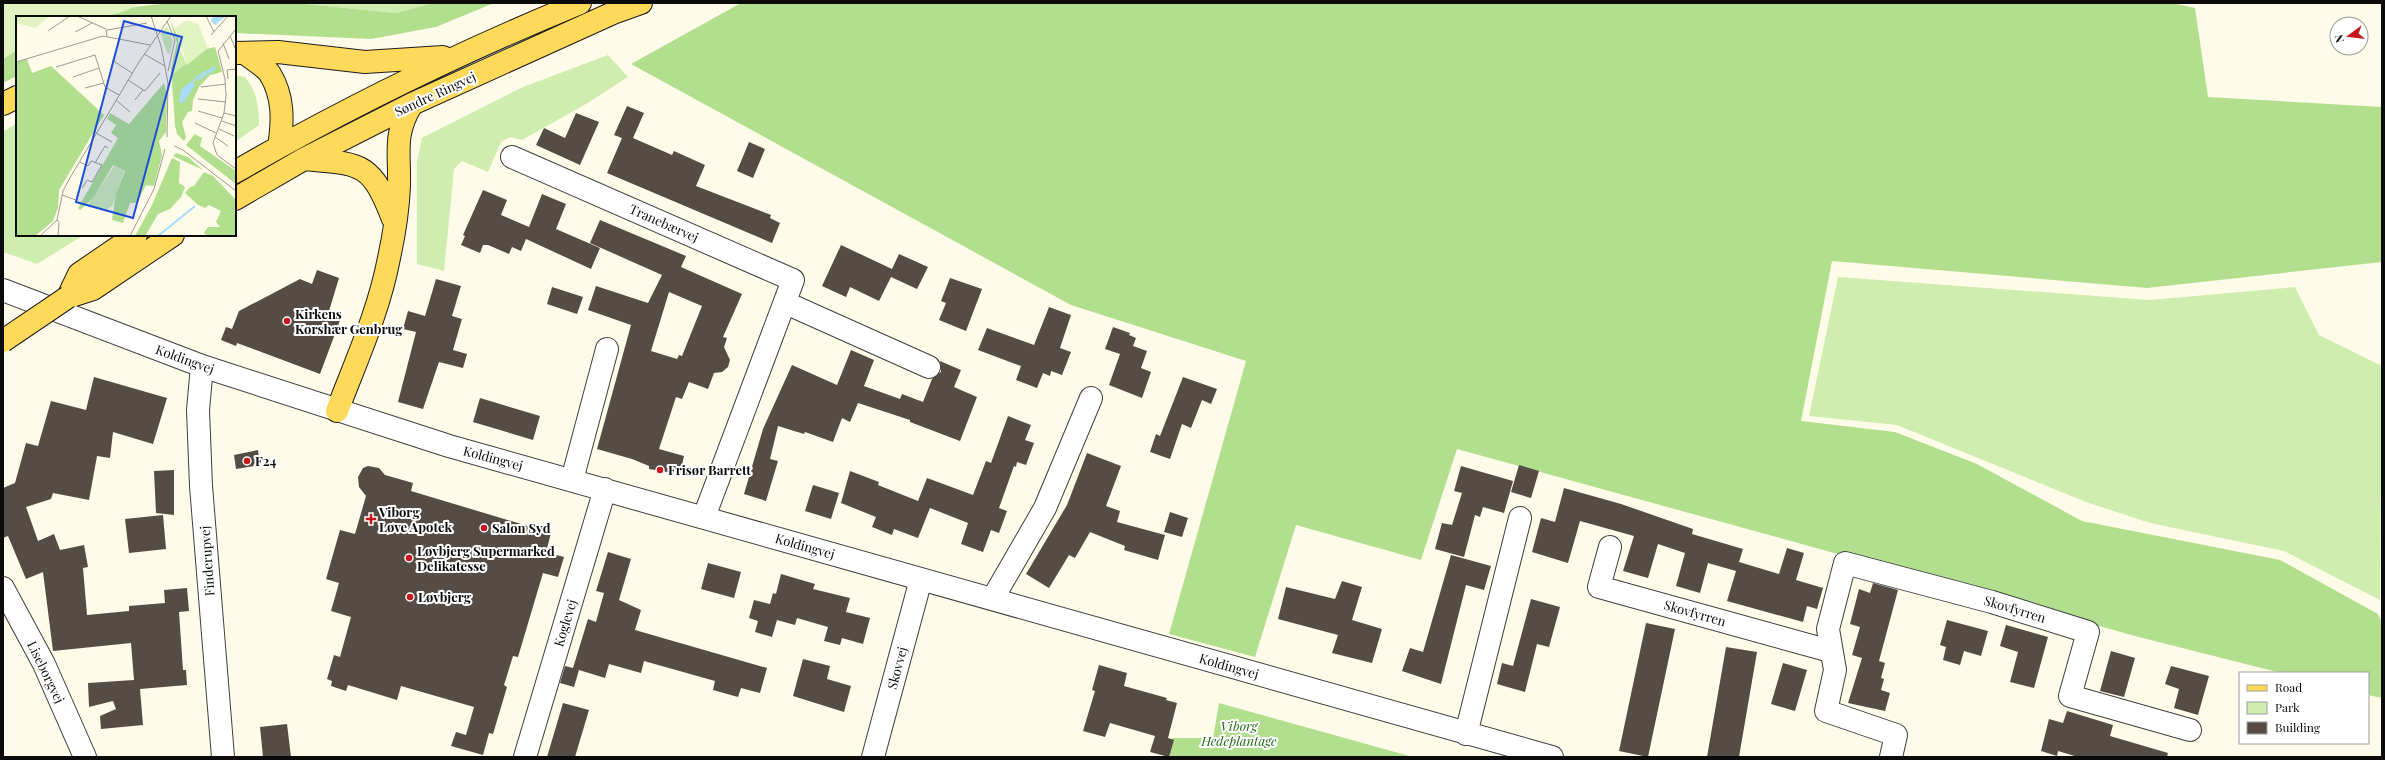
<svg xmlns="http://www.w3.org/2000/svg" width="2385" height="760" viewBox="0 0 2385 760" font-family="'Playfair Display',serif">
	<style>
		.green { fill: #ceedaf }
		.forest { fill: #b1df8d }
		.pitch { fill: #e2f3c2 }
		.building { fill: #554c46; fill-rule: evenodd }
		.lines { fill: none; stroke-linecap: round; stroke-linejoin: round }
		.minor-casing { stroke: #3e3e3e; stroke-width: 24 }
		.major-casing { stroke: #1c1c1c; stroke-width: 24 }
		.minor { stroke: #fff; stroke-width: 22 }
		.major { stroke: #ffd959; stroke-width: 22 }
		.major-bridge-casing { stroke: #1c1c1c; stroke-width: 24; stroke-linecap: butt }
		.major-bridge { stroke: #ffd959; stroke-width: 22 }
		.poi-dot { fill: #c8161d; stroke: #fff; stroke-width: 1.5 }
		.labels { text-anchor: middle; stroke-width: 4; stroke-linejoin: round; paint-order: stroke }
		.street-label { font-size: 13px; fill: #0b0b0b; stroke: #fff }
		.poi-label { font-size: 13px; font-weight: bold; fill: #0b0b0b; stroke: #fff; text-anchor: start }
		.park-label { font-size: 13px; font-style: italic; fill: #266816; stroke: #fff }
		.inset-river { fill: none; stroke: #a8dcfc; stroke-width: 2 }
		.inset-road { fill: none; stroke: #9d9b90; stroke-width: 1 }
		.view { fill: #1d4ed8; fill-opacity: 0.15; stroke: #1d4ed8; stroke-width: 2 }
		.inset-edge { fill: none; stroke: #0b0b0b; stroke-width: 2 }
	</style>
	<rect width="100%" height="100%" fill="#fffbe9"/>
	<path class="green" d="M295,3H433L396,13Z
		M608,55L628,77L586,104L522,140L510,137L501,142L488,172L462,161L454,169L444,271L417,264V162L422,138L523,87Z
		M235,75L245,77C257,92 259,106 259,125L235,142Z
		M17,123V235H84L37,264L3,252V132Z
		M1838,277L2150,300L2295,287L2319,335L2382,366L2380,600L2284,551L2150,523L2086,502L1897,425L1809,416Z"/>
	<path class="forest" d="M169,3H295L396,13L433,3H494L436,27L371,39L235,33V17H104L134,7Z
		M741,3H2172L2195,8L2208,97L2382,107V262L2147,288L1832,261L1801,421L1895,432L1977,464L2082,521L2280,560L2378,614L2382,623V698L2368,695V673H2281L2135,636L1457,449L1421,560L1296,525L1255,657L1169,634L1246,361L1071,305L631,64Z
		M17,50V76L3,83V59Z
		M1219,703L1413,757H1163L1172,738H1213Z"/>
	<path class="pitch" d="M3,3H139C112,25 51,17 17,17V50L3,59Z"/>
	<path class="building" d="M627,106L644,113L633,138L672,155L674,151L705,165L696,186L771,215L770,218L780,223L772,243L607,173L622,138L614,135Z
		M576,113L599,122L580,165L536,145L544,128L565,138Z
		M749,142L765,149L753,178L737,171Z
		M483,190L507,200L501,215L529,227L542,194L566,204L556,229L600,248L591,269L526,239L521,251L512,247L509,254L488,245H483L480,253L461,245L465,236L463,235Z
		M600,220L686,256L681,267L742,294L723,337L727,338L724,347L730,360L728,367L722,372L714,373L708,389L689,382L682,399L676,397L659,449L684,456L680,474L649,469V466L632,459L597,449L631,325L588,310L596,286L648,303L662,275L590,243ZM669,292L702,306L682,356L679,355L677,359L651,351Z
		M841,245L892,269L899,254L928,267L917,289L891,277L879,301L850,287L846,297L822,286Z
		M317,270L339,278L329,311L342,315L320,374L237,343L236,346L221,340L226,327L232,329L239,311L300,279L312,284Z
		M950,278L982,289L966,331L939,320L946,303L941,301Z
		M436,279L461,286L452,316L462,319L453,350L467,354L463,368L439,362L423,409L398,402L416,332L403,329L408,311L425,316Z
		M552,287L583,297L577,314L547,304Z
		M1049,307L1071,315L1060,348L1071,352L1062,375L1051,371L1050,376L1043,373L1037,388L1016,380L1021,366L978,350L987,328L1034,345Z
		M1113,327L1130,333L1129,335L1136,338L1133,346L1147,351L1141,368L1151,372L1142,398L1109,385L1120,354L1105,349Z
		M851,350L874,360L864,386L900,399L902,394L923,402L932,379L941,372L940,361L961,370L954,387L977,397L960,441L910,422V420L858,403L850,422L842,418L833,442L805,432L804,434L778,426L770,459L778,461L766,501L744,494L763,429L792,365L837,385Z
		M94,377L167,398L153,444L113,432L110,458L97,456L89,500L53,493L51,499L26,507L38,541L54,534L60,550L84,545L88,567L83,568L87,615L129,611V606L165,603L164,590L187,588L189,611L179,612L183,670H186L187,685L140,689L143,725L101,729L100,716L116,709L113,701L89,707L88,683L134,680L131,643L53,651L43,572L26,579L8,536L3,538V488L15,483L26,443L38,446L51,401L86,410Z
		M1183,377L1217,389L1211,404L1202,400L1191,428L1182,424L1170,459L1150,452L1156,434L1160,436Z
		M480,398L540,416L533,440L473,422Z
		M1008,416L1031,425L1025,440L1034,443L1026,465L1017,462L1016,467L1014,466L999,508L1007,511L999,533L991,530L983,552L961,544L968,523L930,508L918,538L894,529L892,535L872,527L876,517L841,503L850,471L879,482L878,485L918,501L927,478L973,495L986,461L991,463Z
		M258,450L260,465L236,469L234,455Z
		M1087,453L1121,466L1106,506L1120,511L1117,522L1165,535L1158,560L1124,550L1125,546L1090,532L1075,558L1069,555L1049,588L1026,574L1067,505Z
		M1519,465L1539,471L1531,498L1511,492Z
		M368,466L379,468L385,475L413,483L411,491L551,533L546,552L564,557L558,577L543,573L518,657L513,656L504,685L507,687L493,734L489,733L483,755L451,746L456,732L466,735L474,707L401,686L397,700L348,685L346,691L331,686L332,681L327,679L334,655L340,657L351,617L331,611L339,583L326,579L340,530L355,534L366,496L359,487L358,477L363,468Z
		M1461,466L1513,481L1504,513L1483,507L1480,517L1475,515L1464,557L1435,549L1442,523L1452,525L1462,493L1454,491Z
		M174,470V515L156,513L154,471Z
		M813,485L839,493L831,519L805,511Z
		M1564,488L1621,504L1693,529L1692,534L1743,549L1739,562L1779,574L1787,548L1804,553L1796,580L1823,588L1817,609L1807,606L1803,622L1727,601L1736,571L1708,563L1700,593L1676,586L1685,553L1658,544L1648,578L1623,571L1634,536L1580,521L1568,563L1532,552L1541,518L1555,522Z
		M1170,512L1188,518L1182,537L1164,532Z
		M163,515L166,549L129,553L125,519Z
		M608,552L631,559L619,600L641,610L635,630L767,668L760,693L741,688L738,697L713,690L715,681L644,661L641,673L609,664L605,678L579,670L574,687L560,683L565,666L573,668L588,619L596,622L604,593L596,591Z
		M1451,555L1491,566L1484,590L1466,585L1441,684L1402,671L1410,648L1423,652Z
		M708,563L741,572L734,598L701,589Z
		M781,574L815,584L813,589L850,598L846,612L870,618L863,644L842,638L840,645L824,641L828,627L797,618L795,625L777,620L772,637L755,632L758,621L749,618L754,600L770,604L773,593L776,594Z
		M1342,581L1362,587L1352,620L1382,629L1372,663L1332,653L1338,635L1278,619L1286,587L1335,599Z
		M1873,583L1898,590L1879,661L1885,663L1881,678L1884,679L1881,690L1890,693L1885,711L1848,703L1862,658L1852,655L1860,627L1850,624L1859,589L1870,593Z
		M1531,599L1560,607L1549,647L1537,644L1525,692L1497,684L1502,663L1513,666Z
		M1947,620L1988,631L1981,656L1964,651L1960,665L1943,660L1946,647L1940,645Z
		M1646,623L1675,629L1648,757L1619,751Z
		M2006,625L2048,637L2034,688L2010,682L2018,652L2000,646Z
		M1726,647L1757,652L1739,757H1707Z
		M2111,651L2135,658L2124,697L2100,691Z
		M803,659L830,666L827,679L851,686L844,712L793,696Z
		M1783,663L1807,670L1795,711L1771,704Z
		M1099,665L1127,673L1124,686L1167,698L1166,700L1177,703L1168,738L1174,740L1169,757L1150,752L1155,736L1110,723L1105,737L1083,731L1095,691L1092,690Z
		M2171,666L2209,676L2198,715L2174,708L2179,689L2165,684Z
		M563,703L589,710L575,757H547Z
		M2067,711L2113,725L2110,736L2168,753L2167,757H2078L2058,751L2057,756L2041,751L2049,719L2063,723Z
		M287,724L291,757H263L260,727Z"/>
	<g class="lines">
		<defs>
			<path id="minor" d="M512,157L793,280L704,517
				M3,290L202,366L449,446L1552,757
				M786,303L929,367
				M202,366L198,410L201,486L223,757
				M572,480L607,349
				M1610,547L1599,587L1830,651
				M3,588L44,664L85,757
				M993,598L1045,508L1091,398
				M1466,734L1520,518
				M525,757L605,489
				M873,757L921,579
				M1891,757L1896,735L1826,711L1835,670L1828,629L1845,563L1992,602L2088,632L2070,696L2190,730"/>
			<path id="major" d="M235,53L278,52L365,62L443,57
				M246,54C253,60 265,66 270,74C284,97 283,121 279,147
				M3,104L17,97
				M304,159C362,164 371,162 393,219
				M235,172C346,108 461,52 580,3
				M235,199L304,159L412,104L613,13L641,3
				M68,297L93,289L173,235
				M68,297L79,274L136,235
				M337,411C356,361 379,311 389,258C394,235 398,210 399,186C400,153 393,134 412,104"/>
		</defs>
		<use href="#minor" class="minor-casing"/>
		<use href="#major" class="major-casing"/>
		<use href="#minor" class="minor"/>
		<use href="#major" class="major"/>
		<defs>
			<path id="major-bridge" d="M3,341L68,297"/>
		</defs>
		<use href="#major-bridge" class="major-bridge-casing"/>
		<use href="#major-bridge" class="major-bridge"/>
	</g>
	<g class="poi-dot">
		<circle cx="287" cy="321" r="4"/>
		<circle cx="247" cy="461" r="4"/>
		<circle cx="660" cy="470" r="4"/>
		<path d="M369 513h4v4h4v4h-4v4h-4v-4h-4v-4h4z"/>
		<circle cx="484" cy="528" r="4"/>
		<circle cx="409" cy="558" r="4"/>
		<circle cx="410" cy="597" r="4"/>
	</g>
	<g class="labels">
		<g class="street-label">
			<text transform="translate(435 94) rotate(-25)" y="5">Søndre Ringvej</text>
			<text transform="translate(664 223) rotate(24)" y="5">Tranebærvej</text>
			<text transform="translate(185 359) rotate(20)" y="5">Koldingvej</text>
			<text transform="translate(493 458) rotate(15)" y="5">Koldingvej</text>
			<text transform="translate(805 546) rotate(16)" y="5">Koldingvej</text>
			<text transform="translate(207 561) rotate(-94)" y="5">Finderupvej</text>
			<text transform="translate(2015 609) rotate(17)" y="5">Skovfyrren</text>
			<text transform="translate(1695 613) rotate(16)" y="5">Skovfyrren</text>
			<text transform="translate(565 623) rotate(-73)" y="5">Koglevej</text>
			<text transform="translate(1229 666) rotate(16)" y="5">Koldingvej</text>
			<text transform="translate(897 668) rotate(-75)" y="5">Skovvej</text>
			<text transform="translate(46 672) rotate(64)" y="5">Liseborgvej</text>
		</g>
		<g class="poi-label">
			<text x="295" y="319">Kirkens<tspan x="295" dy="15">Korshær Genbrug</tspan></text>
			<text x="255" y="466">F24</text>
			<text x="668" y="475">Frisør Barrett</text>
			<text x="379" y="517">Viborg<tspan x="379" dy="15">Løve Apotek</tspan></text>
			<text x="492" y="533">Salon Syd</text>
			<text x="417" y="556">Løvbjerg Supermarked<tspan x="417" dy="15">Delikatesse</tspan></text>
			<text x="418" y="602">Løvbjerg</text>
		</g>
		<g class="park-label">
			<text x="1239" y="731">Viborg<tspan x="1239" dy="15">Hedeplantage</tspan></text>
		</g>
	</g>
	<g transform="translate(16 16)">
		<rect width="220" height="220" fill="#fffbe9"/>
		<path d="M151,10L157,25L154,38L151,37L145,18ZM163,31L171,49L157,58V51ZM98,150L108,155L97,189L89,195L72,189Z" fill="#ceedaf"/>
		<path d="M154,4L162,21L163,31L157,58L190,33L199,31L206,56L194,59L183,71L177,84L176,95L172,96L166,106L170,121L168,125L161,118L159,109L155,53L161,27ZM11,43L16,57L35,50L88,99L43,174L42,192L37,205L19,220H0V46ZM148,67L151,79L150,116L143,125L146,139L138,170L130,169L121,187H114L107,207L96,204L100,178L109,155L97,149L77,182L64,194L62,192L102,122L95,117L100,109L91,103L94,97L113,108ZM179,118L186,122L184,130L220,155V168L170,129ZM160,137L172,141L187,154L157,140ZM156,142L164,146L163,167L169,171L165,181L154,193L142,198L129,220H119L136,189ZM188,156L197,160L220,184V220H191L188,217L192,211H204L200,206L205,195L193,189L189,192L182,189L169,177L174,171L178,170Z" fill="#b1df8d"/>
		<path d="M0,0H34L19,12L0,7ZM171,4L182,8L192,32L171,49L159,12Z" fill="#e2f3c2"/>
		<path d="M197,0H210L199,9L195,5ZM176,65L179,69L166,88L163,86L165,74Z" fill="#a8dcfc"/>
		<path class="inset-river" d="M182,64L198,53M177,66L181,61L199,51M142,220L179,190"/>
		<path class="inset-road" d="M61,0L90,13L91,20M135,0L145,30L152,67L151,121M190,0L198,16M151,5L159,24L152,55M220,13L202,35L209,63L210,80L208,97L197,127L201,139L220,153M91,14L131,7M32,15L54,0M59,16L76,7M195,19L212,0M214,20L220,34M207,27L213,43M128,38L149,50M96,44L116,57M0,46L87,20L134,29M40,51L79,39L89,71L103,79M57,61L83,52M212,63L211,54L220,53M112,64L129,75L144,57M185,71L210,68M69,72L88,67M182,83L210,86M100,84L114,96M119,84L127,74M182,95L206,102M208,97L220,100M206,105L220,110M179,107L200,117M203,113L218,120M80,117L96,126M199,121L212,130M158,130L167,134L220,175M64,146L72,150L75,145L86,149L76,166L71,164L66,172M79,147L89,130L92,132M46,179L60,184M41,204L43,207L42,220M24,220L41,204L47,175L55,160L123,46L155,0M114,220L138,173L149,133"/>
		<path class="view" d="M108,5L166,21L117,202L60,186Z"/>
		<rect width="220" height="220" class="inset-edge"/>
	</g>
	<rect width="2385" height="760" fill="none" stroke="#0b0b0b" stroke-width="8"/>
	<rect x="2239" y="672" width="130" height="72" fill="#ffffff" stroke="#9d9d9d"/>
	<rect x="2247" y="685" width="20" height="6" fill="#ffd959" stroke="#9d9d9d"/>
	<text x="2275" y="692" font-size="12" fill="#0b0b0b">Road</text>
	<rect x="2247" y="702" width="20" height="12" fill="#ceedaf" stroke="#9d9d9d"/>
	<text x="2275" y="712" font-size="12" fill="#0b0b0b">Park</text>
	<rect x="2247" y="722" width="20" height="12" fill="#554c46" stroke="#9d9d9d"/>
	<text x="2275" y="732" font-size="12" fill="#0b0b0b">Building</text>
	<g transform="translate(2349 36) rotate(255)"><circle r="19" fill="#ffffff" stroke="#9d9d9d"/>
	<path d="M0-3L7 15L0 10L-7 15Z" fill="#c8161d"/>
	<text y="-6" font-size="11" font-weight="bold" text-anchor="middle" fill="#0b0b0b">N</text>
	</g>
</svg>
